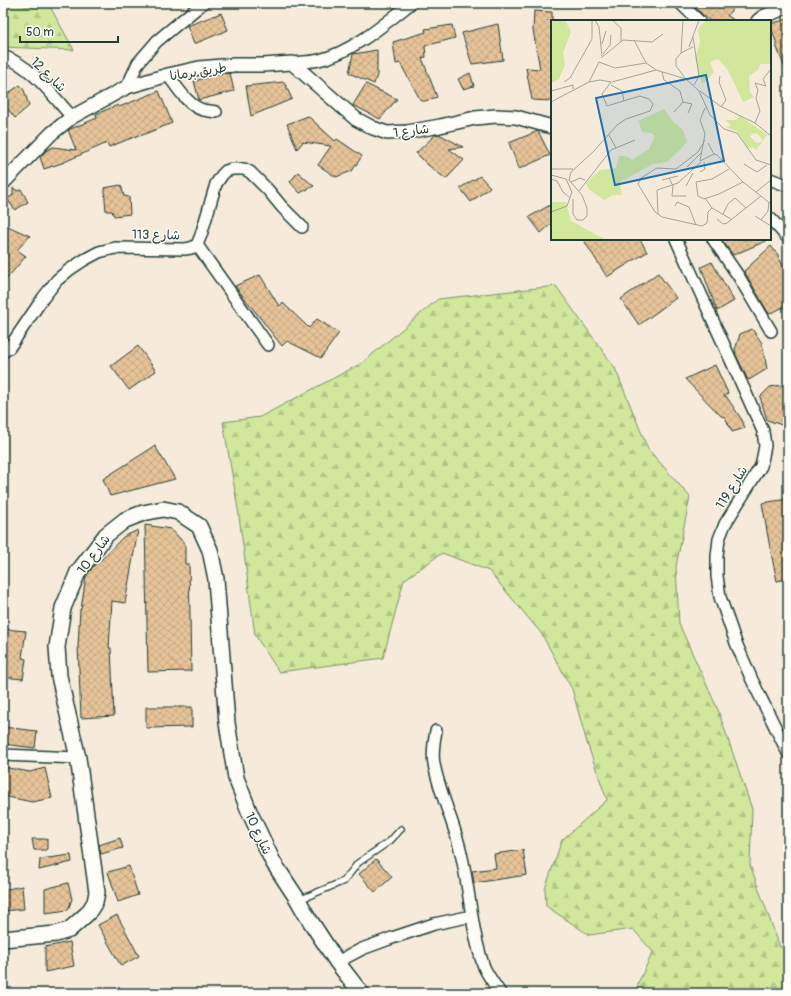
<svg xmlns="http://www.w3.org/2000/svg" width="791" height="996" viewBox="0 0 791 996" font-family="Pangolin,'Playpen Sans Arabic',sans-serif">
	<style>
		.forest { fill: url(#forest-firs); stroke: #789268 }
		.building { fill: url(#building-cross-hatch); stroke: #1f3d34 }
		.lines { fill: none; stroke-linecap: round; stroke-linejoin: round }
		.service-casing { stroke: #1f3d34; stroke-width: 8 }
		.minor-casing { stroke: #1f3d34; stroke-width: 14 }
		.tertiary-casing { stroke: #1f3d34; stroke-width: 16 }
		.secondary-casing { stroke: #1f3d34; stroke-width: 18 }
		.service { stroke: #fdfcf7; stroke-width: 5.5 }
		.minor { stroke: #fdfcf7; stroke-width: 11 }
		.tertiary { stroke: #fdfcf7; stroke-width: 13 }
		.secondary { stroke: #fdfcf7; stroke-width: 15 }
		.labels { text-anchor: middle; stroke-width: 3; stroke-linejoin: round; paint-order: stroke }
		.street-label { font-size: 13px; fill: #1f3d34; stroke: #fdfcf7 }
		.inset-road { fill: none; stroke: #a0a598; stroke-width: 1 }
		.view { fill: #1f6fb2; fill-opacity: 0.15; stroke: #1f6fb2; stroke-width: 2 }
		.inset-edge { fill: none; stroke: #1f3d34; stroke-width: 2 }
	</style>
	<defs>
		<pattern id="forest-firs" width="22" height="20" patternUnits="userSpaceOnUse"><rect width="22" height="20" fill="#d0e79c"/><path d="M5 1l3.5 6h-7zM16 11l3.5 6h-7z" fill="#b2c787"/></pattern>
		<pattern id="building-cross-hatch" width="8" height="8" patternUnits="userSpaceOnUse"><rect width="8" height="8" fill="#e6c398"/><path d="M0 0l8 8M0 8l8-8" fill="none" stroke="#c5a884"/></pattern>
	</defs>
	<rect width="100%" height="100%" fill="#f6ebda"/>
	<filter id="ink" filterUnits="userSpaceOnUse"><feTurbulence type="fractalNoise" baseFrequency=".025" numOctaves="2"/><feDisplacementMap in="SourceGraphic" scale="8" xChannelSelector="R" yChannelSelector="G"/><feConvolveMatrix kernelMatrix="1 2 1 2 8 2 1 2 1" color-interpolation-filters="sRGB"/></filter>
	<g filter="url(#ink)">
		<path class="forest" d="M3,3H48L74,50L3,47Z
			M556,286L615,368L648,449L690,497L676,566L679,624L718,710L752,809L750,865L780,947H788V993H636L638,983L653,952L633,929L589,935L546,906L545,889L562,840L607,800L587,743L572,689L541,633L489,571L442,553L404,580L383,658L279,672L255,635L238,509L223,422L260,417L362,363L438,299Z"/>
		<path class="building" d="M690,3H739L727,15L735,21H710Z
			M534,11L552,12V101L532,100L526,68L540,69L533,30Z
			M221,13L228,30L194,44L187,26Z
			M788,19V74H787L776,45H777L770,24Z
			M498,24L503,60L472,64L462,33Z
			M452,25L455,38L425,46L426,57L422,58L437,97L425,101H421L400,63L396,64L393,42L426,32L425,29Z
			M377,50V75L374,84L349,73L353,54Z
			M230,73L234,91L199,100L194,81L220,74Z
			M470,73L474,86L463,89L458,79Z
			M284,82L292,99L251,116L246,86Z
			M366,84L397,99L380,119L353,105Z
			M20,85L24,90L29,106L15,118L3,103V97Z
			M159,91L172,123L140,136L139,135L109,147L107,143L62,163L44,169L40,157L47,150L53,147L76,150L68,130L97,118L96,114L118,105L119,107Z
			M308,116L335,141L337,139L362,156L352,171L336,177L318,165L331,146L303,142L297,149L287,124Z
			M538,131L550,155L519,169L509,143Z
			M439,134L463,147L449,149L464,160L446,179L428,165L416,153L435,135Z
			M298,172L308,181L314,186L300,193L290,182Z
			M480,176L490,187L471,202L460,188Z
			M121,185L124,196L129,197L130,214L114,216L112,211H106L104,188Z
			M13,188L18,191L21,189L28,202L15,210L7,199L13,195Z
			M552,204V223L541,233L529,217Z
			M3,224L30,236L17,250L26,256L3,283Z
			M583,239H640L647,252L607,277Z
			M721,239H771L733,255Z
			M771,246L778,255L788,278V305L769,314L744,271Z
			M712,262L734,301L717,311L701,267Z
			M658,273L676,298L639,325L621,299Z
			M260,275L279,306L283,303L309,328L317,319L339,333L321,358L287,341L282,346L235,286Z
			M752,329L762,343L767,369L749,380L747,378L736,355L735,350L740,334Z
			M138,346L156,371L129,390L111,366Z
			M715,365L728,393L724,396H726L742,420L745,428L732,432L725,417L721,416L685,379Z
			M788,384V424L782,425L767,420L760,397L770,387Z
			M155,446L175,479L110,496L103,479Z
			M788,499V579L777,581L770,548L762,503Z
			M145,525L171,529L185,544V564H189L191,671L148,672Z
			M138,530L125,603L112,601L109,648H111L114,716L81,718L78,646L80,609H81L86,576L96,563H98L123,537Z
			M4,629L26,631L22,658L26,659L23,679L3,677V638Z
			M146,707H192V727L146,728Z
			M3,727L37,731L35,748L3,744Z
			M3,767L30,772L45,768L52,798L32,802L3,796Z
			M120,838L123,848L101,854L99,845Z
			M32,839H47V850H34Z
			M523,850L527,875L474,883L472,871L496,868L494,854Z
			M71,855L72,862L39,870L40,859Z
			M376,859L392,877L375,892L359,874Z
			M129,866L138,895L118,902L108,872Z
			M68,883L72,899L68,910L45,913V889Z
			M22,886L24,909L3,911V890Z
			M117,915L139,956L121,966L98,925Z
			M70,942L74,966L45,972V947Z"/>
		<g class="lines">
			<defs>
				<path id="service" d="M299,900L344,881L358,863L390,841L401,829"/>
				<path id="minor" d="M680,3L699,21
					M3,56C33,67 51,94 72,117
					M292,63C301,62 311,62 319,60C351,53 386,23 411,3
					M168,75C177,87 188,106 203,110C207,111 212,111 216,112
					M127,87L138,63L157,41L203,3
					M770,179L788,186
					M770,218L788,238
					M676,239L763,431L765,446L761,466L725,524L719,539L717,556V576L720,597L736,643L752,680L788,753
					M713,239L739,277L771,331
					M197,245L268,345
					M3,352L9,348L43,298L57,280L69,270L84,260L99,252L115,248L185,249L191,248L197,245L201,235L216,184L222,175L226,171L232,169H244L250,172L268,190L282,207L302,227
					M436,731C434,741 432,753 434,764C439,791 452,818 459,845C470,885 470,928 484,967C488,976 495,985 500,993
					M3,755L78,758
					M337,962L362,949L392,938L434,924L472,916"/>
				<path id="tertiary" d="M758,21L763,17L788,6
					M3,183L52,133L72,117L127,87L168,75L199,68L234,65H263L292,63L356,119L373,128L387,133L407,132L440,126L475,118L496,116L516,117L552,127"/>
				<path id="secondary" d="M3,939L56,934L69,930L88,913L95,902L97,892L78,758L59,676L57,647L63,608L78,572L106,535L125,520L143,513L163,509L178,512L199,526L210,550L216,579L227,723L236,778L249,811L273,862L298,900L307,916L337,962L361,993"/>
			</defs>
			<use href="#service" class="service-casing"/>
			<use href="#minor" class="minor-casing"/>
			<use href="#tertiary" class="tertiary-casing"/>
			<use href="#secondary" class="secondary-casing"/>
			<use href="#service" class="service"/>
			<use href="#minor" class="minor"/>
			<use href="#tertiary" class="tertiary"/>
			<use href="#secondary" class="secondary"/>
		</g>
	</g>
	<g class="labels">
		<g class="street-label">
			<text transform="translate(198 71) rotate(-9)" y="5">طريق برمانا</text>
			<text transform="translate(49 74) rotate(44)" y="5">شارع 12</text>
			<text transform="translate(411 130) rotate(-7)" y="5">شارع 1</text>
			<text transform="translate(156 234) rotate(1)" y="5">شارع 113</text>
			<text transform="translate(731 487) rotate(-58)" y="5">شارع 119</text>
			<text transform="translate(93 554) rotate(-53)" y="5">شارع 10</text>
			<text transform="translate(259 833) rotate(65)" y="5">شارع 10</text>
		</g>
	</g>
	<g transform="translate(551 20)">
		<rect width="220" height="220" fill="#f6ebda"/>
		<path d="M3,0H14L20,12L12,33L14,45L8,59L0,63V4ZM155,0H220V44H209L207,50L198,56L199,72L203,77L192,82L177,50L167,39L159,42L163,53L151,64L144,38L149,22L147,9ZM113,89L123,103L132,110L136,122L128,131L116,142L102,144L69,162L71,175H62L53,180L38,169L35,163L49,150L65,148L68,136H75L81,140L98,129L104,116L100,113L91,112L87,101ZM188,95L216,115L212,121L207,114L203,113L199,116L205,123L211,122L205,130L202,127L196,128L186,111L172,106L178,107L179,104L174,100H186ZM0,182H15L20,201L55,220H0Z" fill="#d0e79c"/>
		<path class="inset-road" d="M44,0L48,7L51,36M61,0L70,8V21M142,17L148,56L143,65M83,20L95,43L105,50M51,24L55,11M138,27L148,0M130,33L132,0M52,34L59,25L60,15M50,38L72,20L101,22L112,14M48,42L64,48L95,43M111,52L113,60L129,71L132,82M169,56L168,62L175,80L170,87M135,59L125,46V39L130,33L142,27M13,62L19,58L41,19V0M38,62L48,42M61,62L105,50L135,59L148,71L159,95L173,109L186,113L205,140L220,145M60,65L71,71L73,81M0,71L22,65V69M149,71L169,86L204,103L209,91L205,78L207,70L204,63L215,66L212,59L220,49M0,82L38,62L49,60L60,62L51,74L56,86L89,76L98,79L102,84L99,91L75,99L66,105L43,131L20,152M132,82L141,84L137,93M154,88L149,100L154,114L149,141L163,134L166,135L192,162L220,184M123,92L132,82M204,103L220,116M58,115L65,128M154,120L147,132L125,149L106,148L90,158L87,164L104,192L111,197L151,206L156,203L157,192L161,188M157,123L163,134M193,144L206,152L216,145M136,147L150,133M0,149H22M178,149L161,159L145,162L147,176L153,179L168,174L192,162M20,152L18,160L31,175L36,188V196L32,200H26L22,194V179M149,152L154,149L153,142M0,155L15,159L21,172L16,186L0,192M118,158L122,166L121,176H135M0,159L6,161L12,172L18,177M111,160L127,156M20,162L29,158L34,160M135,166L142,153M28,171L60,130L84,120M205,172L220,160M154,178L161,188M124,186L126,182L138,187L145,205M161,188L180,199M107,194L106,170L127,163L150,142M172,194L177,184L184,178L195,188M204,196L220,206M166,199L172,204L176,203L210,176M210,200L217,191L218,182"/>
		<path class="view" d="M155,55L173,141L64,165L45,78Z"/>
		<rect width="220" height="220" class="inset-edge"/>
	</g>
	<rect width="791" height="996" fill="none" stroke="#fdfcf7" stroke-width="16"/>
	<rect x="8" y="8" width="775" height="980" fill="none" stroke="#1f3d34" stroke-width="1.5" filter="url(#ink)"/>
	<path d="M20 36v6h98v-6" fill="none" stroke="#1f3d34" stroke-width="2"/>
	<text x="26" y="36" font-size="12" fill="#1f3d34" stroke="#fdfcf7" stroke-width="3" paint-order="stroke">50 m</text>
</svg>
